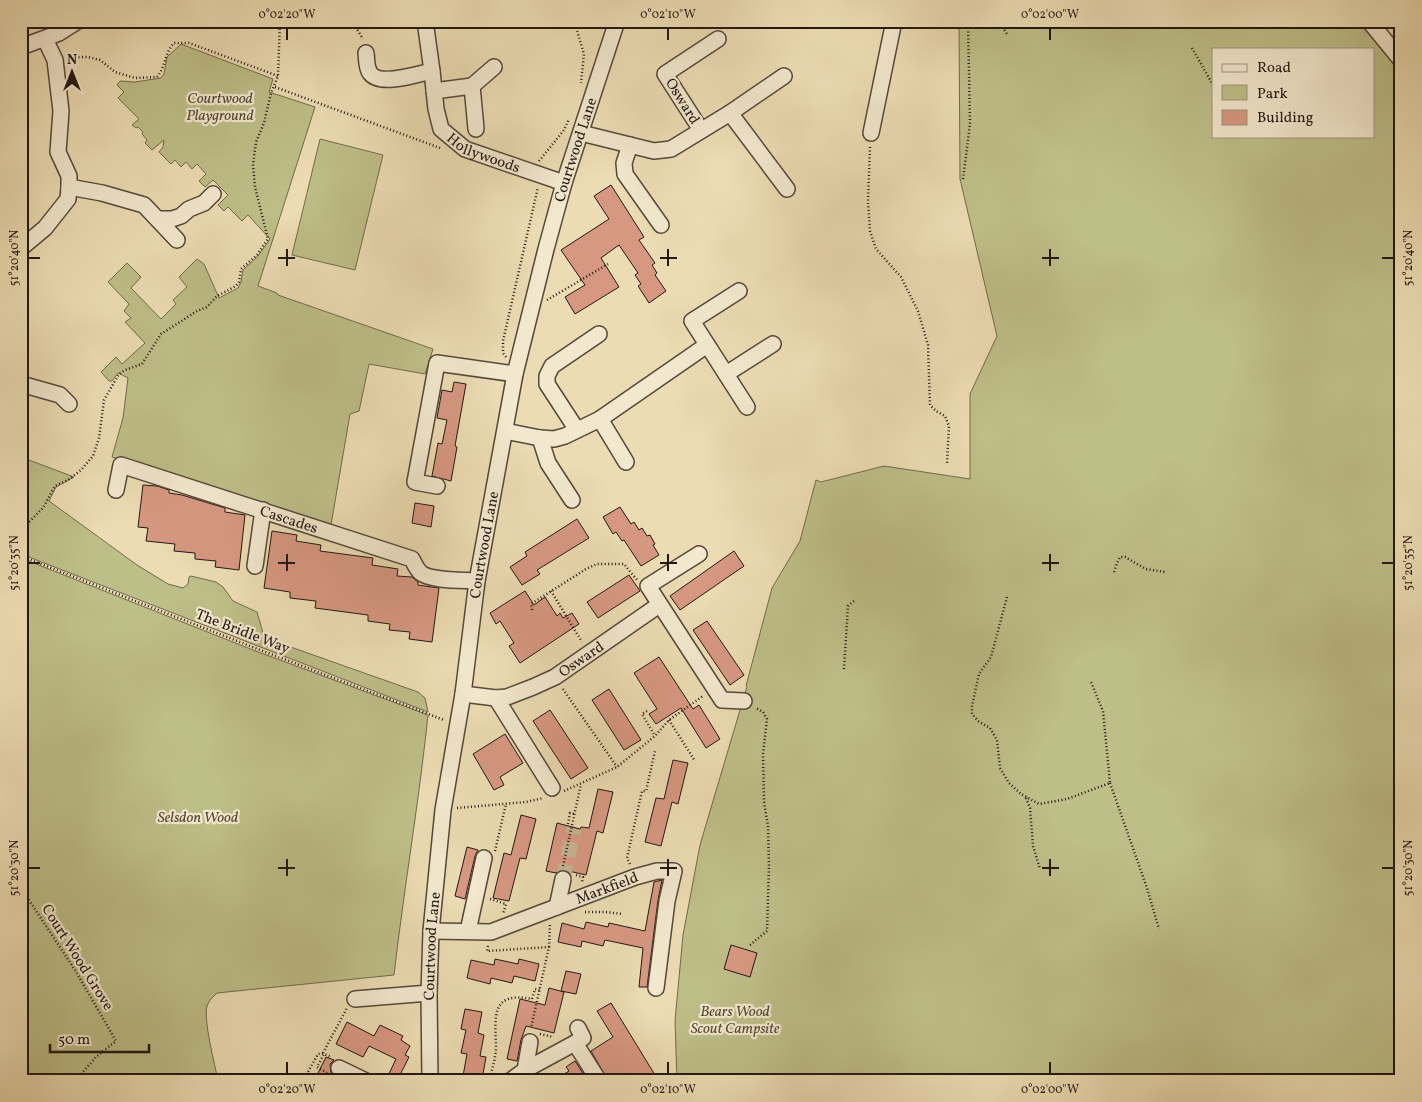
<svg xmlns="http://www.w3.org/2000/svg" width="1422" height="1102" viewBox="0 0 1422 1102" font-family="Vollkorn,serif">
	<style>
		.green { fill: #bebe88; stroke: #706a4d; fill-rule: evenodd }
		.building { fill: #d79882; stroke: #231712 }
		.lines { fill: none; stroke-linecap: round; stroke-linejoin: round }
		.minor-tunnel { stroke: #c4b593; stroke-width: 15; stroke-dasharray: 15 8; stroke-linecap: butt }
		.minor-casing { stroke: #55483a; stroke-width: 18 }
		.path { stroke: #231712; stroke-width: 2.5; stroke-dasharray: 1 2.5; stroke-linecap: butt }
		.minor { stroke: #f3e8ce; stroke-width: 15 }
		.ticks { fill: none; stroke: #231712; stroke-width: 2 }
		.labels { text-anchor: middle; stroke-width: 4.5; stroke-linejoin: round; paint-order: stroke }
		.park-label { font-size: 15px; font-style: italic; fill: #524935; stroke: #f3e8ce }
		.street-label { font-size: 15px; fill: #231712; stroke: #f3e8ce }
		.neatline { fill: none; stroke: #231712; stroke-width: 2 }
		.ticks-label { font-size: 12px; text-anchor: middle; fill: #231712 }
	</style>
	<rect width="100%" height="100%" fill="#ecdcb3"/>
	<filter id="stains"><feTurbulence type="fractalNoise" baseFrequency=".004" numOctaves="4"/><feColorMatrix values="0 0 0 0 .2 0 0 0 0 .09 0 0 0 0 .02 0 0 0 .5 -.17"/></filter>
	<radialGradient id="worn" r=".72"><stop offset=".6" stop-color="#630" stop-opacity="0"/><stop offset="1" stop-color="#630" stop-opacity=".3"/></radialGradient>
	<path class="green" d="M959,21H1359L1401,72V1081H677L675,1021L683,935L700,845L740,710L743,707L745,693L747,687L746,686L772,588L800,541L816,480L821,482L884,466L970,479V394L997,336L960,179ZM1213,49H1373V136H1213Z
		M181,44L273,79L269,92L315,107L258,286L277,293L278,295L433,349L425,374L369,364L359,411L350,414L331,525L112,457L123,418L128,378L118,373L112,381H109L101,372L116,357L122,364L145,343L125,322L131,318L124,311L129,304L108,282L127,263L141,277L131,288L161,319L176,304L173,300L187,287L179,277L197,259L204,264L219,298L238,288L241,282L243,270L258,256L270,239L248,215L242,221L228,207L224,211L218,205L228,195L213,180L205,187L199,181L206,174L197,164L192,169L186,162L181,167L175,160L171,164L159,152L163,147L164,140L152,150L145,143L147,140L142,134L143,132L138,127L136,128L132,125L139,119L118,98L124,92L117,85L120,81L135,82L161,78L164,74L167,57Z
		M320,139L383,155L355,270L292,255Z
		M21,457L74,477L56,487L49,501L137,565L168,584L183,588L188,584L189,577L191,576L216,582L223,587L233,601L257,612L263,633L268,639L418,692L425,698L428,712L21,554Z
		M21,558L253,650L428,715C419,802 404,888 394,975L217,993C213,997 209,1000 207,1006C203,1019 215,1065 218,1081H21Z"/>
	<path class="building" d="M611,185L644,237L639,240L655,263L652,265L657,273L655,275L666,291L649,303L638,286L641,284L635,275L638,273L619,245L601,258L619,287L575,314L565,297L585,285L561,250L609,219L594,196Z
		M454,382L466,384L455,446L457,447L451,481L432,476L438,443L442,444L447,420L437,418L442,390L452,392Z
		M143,485L157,486L169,490V493L182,495L225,508V512L245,515L239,570L215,567L216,561L195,559V553L174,551L175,544L146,541L148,528L138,527Z
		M415,503L434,506L431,527L412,523Z
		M620,507L631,524L634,522L639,530L642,528L647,536L650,535L655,544L653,545L659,555L641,566L624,540L622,541L616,532L613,534L603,517Z
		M577,519L589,538L537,570L540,574L522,585L510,567L527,556L525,552Z
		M272,531L297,535L296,541L321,545L320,551L373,558L372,565L398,569L397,576L412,577L418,582V585L439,588L432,642L409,639L410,632L389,630L390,624L368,621V615L315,608L316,601L290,598V592L264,588Z
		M734,551L744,566L680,610L670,596Z
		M629,575L640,591L598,618L587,602Z
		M525,591L534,605L545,597L557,616L560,613L563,618L572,613L579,624L520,663L509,646L514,643L500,621L496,624L490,613Z
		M707,621L744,675L730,685L693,630Z
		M659,657L693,709L699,705L720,739L706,748L681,708L656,724L649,714L657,709L634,673Z
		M609,689L641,740L624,750L592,700Z
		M550,710L588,768L571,779L533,721Z
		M505,734L523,763L500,777L504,785L494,790L473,754Z
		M673,760L688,763L678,804L672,802L661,846L645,842L656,798L664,799Z
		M598,789L613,792L603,833L597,831L586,875L560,869L556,873L546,871L557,823L580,829L581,827L589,828Z
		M521,815L536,819L526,859L520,858L509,901L493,898L504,853L511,855Z
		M467,847L478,850L475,856L465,899L455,896Z
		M662,880L658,900L647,987H639L643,948L605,940L603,946L582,941L581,947L558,942L562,923L584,929L586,922L608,927L609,923L645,931L654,882Z
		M731,945L757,953L750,977L724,969Z
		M495,959L518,964L519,959L539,964L535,981L514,976L512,983L491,978L490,984L467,978L471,960L494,965Z
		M566,971L581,974L576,994L561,991Z
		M549,988L564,992L554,1033L526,1026L521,1040L517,1061L507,1059L520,999L545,1005Z
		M611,1003L655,1075L646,1081H608L591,1051L613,1037L597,1011Z
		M465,1009L482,1012L478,1033L484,1035L480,1056L486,1057L482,1080L463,1076L467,1054L461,1053L466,1030L461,1029Z
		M347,1022L374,1036L380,1025L403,1036L401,1040L410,1046L405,1055L409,1057L401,1073L418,1081H393L387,1078L396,1059L369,1046L363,1057L336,1044Z
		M326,1057L334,1060L330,1064L331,1073L327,1081H314Z
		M575,1061L588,1081H553L569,1071L566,1067Z"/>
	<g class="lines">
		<path class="minor-tunnel" d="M563,879L574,829"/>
		<defs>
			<g id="minor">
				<path id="s1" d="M425,21L432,71L436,109L441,129L465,149L564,183"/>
				<path d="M1369,21L1401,60"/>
				<path d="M21,47L59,33L78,21"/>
				<path d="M366,53C367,60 366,67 370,73C380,87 418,74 432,71"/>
				<path d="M472,86L476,129"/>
				<path d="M434,91L472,86L494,67"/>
				<path d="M730,113L787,189"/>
				<path d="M701,130L665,74L718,39"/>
				<path d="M581,133L654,151L671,149L730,113L784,76"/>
				<path d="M871,133L894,21"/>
				<path d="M630,145L624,163L625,174L661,225"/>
				<path d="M69,187L102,193L144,205L177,240"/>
				<path d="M157,219H172L181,216L189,209L204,203L213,194"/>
				<path d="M21,248L45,228L68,199L69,187V176L58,152L61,111L55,60L45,39"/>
				<path d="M739,291L692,321L747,407"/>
				<path d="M726,374L773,344"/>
				<path d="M21,384L60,395L69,404"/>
				<path d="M600,419L626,462"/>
				<path d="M577,430L547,384V376L552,366L599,334"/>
				<path d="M505,431L540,438L554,439L565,436L600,419L707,345"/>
				<path d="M540,438L548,463L572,500"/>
				<path d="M437,486L415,482L437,363L515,374"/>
				<path id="s2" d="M116,490L121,465L412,559C414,563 417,570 421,573C431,581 463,580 477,581"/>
				<path d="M699,554L648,586L722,700L744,701"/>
				<path d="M255,566L263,510"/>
				<path id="s3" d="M463,694L496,698L507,697L533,687L555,677L659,605"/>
				<path d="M496,698L552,788"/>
				<path d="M557,907L563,879"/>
				<path id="s4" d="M431,931L491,932L635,877L657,871H674L667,901L656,988"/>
				<path d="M468,931L484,858"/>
				<path d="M355,999L429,993"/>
				<path d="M575,1043L583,1038L578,1028"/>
				<path d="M339,1068L366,1081"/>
				<path d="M525,1070L530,1042"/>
				<path id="s5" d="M430,1081L429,993L431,931L443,810L463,694L477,581L515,374L546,249L564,183L617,21"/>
				<path d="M510,1081L525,1070L575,1043L599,1081"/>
			</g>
		</defs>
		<use href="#minor" class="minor-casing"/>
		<path class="path" d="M352,21L363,39
			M574,21L584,54L581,83
			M999,21L1008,36
			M1391,21L1401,33
			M1192,48L1213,85
			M68,57H88L100,60L115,72L135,78L157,77C166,66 164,54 174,43H189L278,76
			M275,87L440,148
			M870,147L868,201L870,231L876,249L901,277L918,311L928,345L930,405L936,411L945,416L949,426L947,463
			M539,161L564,130L569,119
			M963,179L970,124L968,21
			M547,300L608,264
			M506,357L503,353V341L538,187
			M21,533L25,526L43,508L55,486L68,480L81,470L93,456L99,438L104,400L119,374L125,370L142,364L161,334L197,311L207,307L217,296L236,286L239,282L241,269L257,255L268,239L255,187L253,165L256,142L264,123L271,93L278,76L280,21
			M21,556L255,648L444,720
			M1114,572L1117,563L1120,557H1125L1146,569L1165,572
			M551,591L582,642
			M1007,597L991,657L979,674L972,706V714L978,721L990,728L997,740L1000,768L1009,783L1021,794L1039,804L1067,799L1110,783L1103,711L1091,682
			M532,610L531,604L586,569L597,564H624L637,580
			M844,669L848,606L855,600
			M563,689L617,767
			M647,711L642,714L655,736
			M669,720L695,761
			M1110,783L1147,888L1159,929
			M564,791L617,767L655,736L669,720L703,696
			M1026,798L1030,808L1033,846L1040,869
			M457,808L526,802L543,798
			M568,824L570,813L575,814
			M495,851L506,804
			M630,864L627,858L642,791H646L655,751
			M563,866L581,784
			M576,875L583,877L582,882
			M21,888L75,970L116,1041L96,1057L75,1081
			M490,899L506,904L503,914
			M585,912H605L623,914
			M750,945L767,931L769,866L768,826L764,802L763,754L767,719L763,712L756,708
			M488,946L487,951L549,947L531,1028
			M549,947L550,923
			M540,1034L553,1037
			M323,1053L347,1008
			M327,1073L317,1067L324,1054L331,1057
			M303,1081L318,1054L323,1053
			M489,1081C492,1069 496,1058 496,1046C495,1016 491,991 532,999L535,989L540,990"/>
		<use href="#minor" class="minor"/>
	</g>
	<path class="ticks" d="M287,28V40M668,28V40M1050,28V40M287,249V266M668,249V266M1050,249V266M28,258H40M278,258H295M660,258H677M1042,258H1059M1382,258H1394M287,554V571M668,554V571M1050,554V571M28,563H40M278,563H295M660,563H677M1042,563H1059M1382,563H1394M287,859V876M668,859V876M1050,859V876M28,868H40M278,868H295M660,868H677M1042,868H1059M1382,868H1394M287,1062V1074M668,1062V1074M1050,1062V1074"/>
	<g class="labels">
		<g class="park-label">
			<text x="220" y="103">Courtwood<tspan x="220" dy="17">Playground</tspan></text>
			<text x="198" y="822">Selsdon Wood</text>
			<text x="735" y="1016">Bears Wood<tspan x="735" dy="17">Scout Campsite</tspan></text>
		</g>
		<g class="street-label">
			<text transform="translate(683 101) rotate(58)" y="5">Osward</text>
			<text dy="5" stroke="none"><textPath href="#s1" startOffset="159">Hollywoods</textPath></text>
			<text dy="5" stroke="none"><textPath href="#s5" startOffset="946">Courtwood Lane</textPath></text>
			<text dy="5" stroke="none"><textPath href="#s2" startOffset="202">Cascades</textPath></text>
			<text dy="5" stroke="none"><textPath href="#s5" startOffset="540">Courtwood Lane</textPath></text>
			<text transform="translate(243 631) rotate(21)" y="5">The Bridle Way</text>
			<text dy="5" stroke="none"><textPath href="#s3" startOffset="128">Osward</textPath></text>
			<text dy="5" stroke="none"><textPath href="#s4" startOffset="184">Markfield</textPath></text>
			<text dy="5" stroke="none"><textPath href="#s5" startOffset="135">Courtwood Lane</textPath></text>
			<text transform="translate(78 957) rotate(58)" y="5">Court Wood Grove</text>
		</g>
	</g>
	<rect width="1422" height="1102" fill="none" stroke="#ecdcb3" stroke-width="55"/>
	<rect x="1212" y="48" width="162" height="90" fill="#f3e8ce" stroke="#a09483"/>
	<rect x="1222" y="64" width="25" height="8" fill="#f3e8ce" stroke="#a09483"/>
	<text x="1257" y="72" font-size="15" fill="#231712">Road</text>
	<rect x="1222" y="85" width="25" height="15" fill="#bebe88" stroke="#a09483"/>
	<text x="1257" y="98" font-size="15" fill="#231712">Park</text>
	<rect x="1222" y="110" width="25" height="15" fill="#d79882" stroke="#a09483"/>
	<text x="1257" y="122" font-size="15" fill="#231712">Building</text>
	<g transform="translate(72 72)" stroke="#f3e8ce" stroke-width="4" paint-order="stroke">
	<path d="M0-4L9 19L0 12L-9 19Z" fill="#231712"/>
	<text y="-8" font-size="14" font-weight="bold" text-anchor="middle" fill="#231712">N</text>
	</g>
	<path d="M50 1044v8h99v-8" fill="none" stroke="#231712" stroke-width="2.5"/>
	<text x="58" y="1044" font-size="15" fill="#231712" stroke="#f3e8ce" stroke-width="4" paint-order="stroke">50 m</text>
	<rect x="28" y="28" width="1366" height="1046" class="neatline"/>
	<g class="ticks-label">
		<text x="287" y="18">0°02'20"W</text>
		<text x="668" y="18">0°02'10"W</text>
		<text x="1050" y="18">0°02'00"W</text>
		<text transform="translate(14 258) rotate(-90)" y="4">51°20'40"N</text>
		<text transform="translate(1408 258) rotate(-90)" y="4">51°20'40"N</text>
		<text transform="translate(14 563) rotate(-90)" y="4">51°20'35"N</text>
		<text transform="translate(1408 563) rotate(-90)" y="4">51°20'35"N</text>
		<text transform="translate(14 868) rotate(-90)" y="4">51°20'30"N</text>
		<text transform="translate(1408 868) rotate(-90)" y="4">51°20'30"N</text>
		<text x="287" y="1093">0°02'20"W</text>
		<text x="668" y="1093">0°02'10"W</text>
		<text x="1050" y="1093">0°02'00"W</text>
	</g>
	<rect width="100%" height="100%" filter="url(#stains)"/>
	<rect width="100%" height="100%" fill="url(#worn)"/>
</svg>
